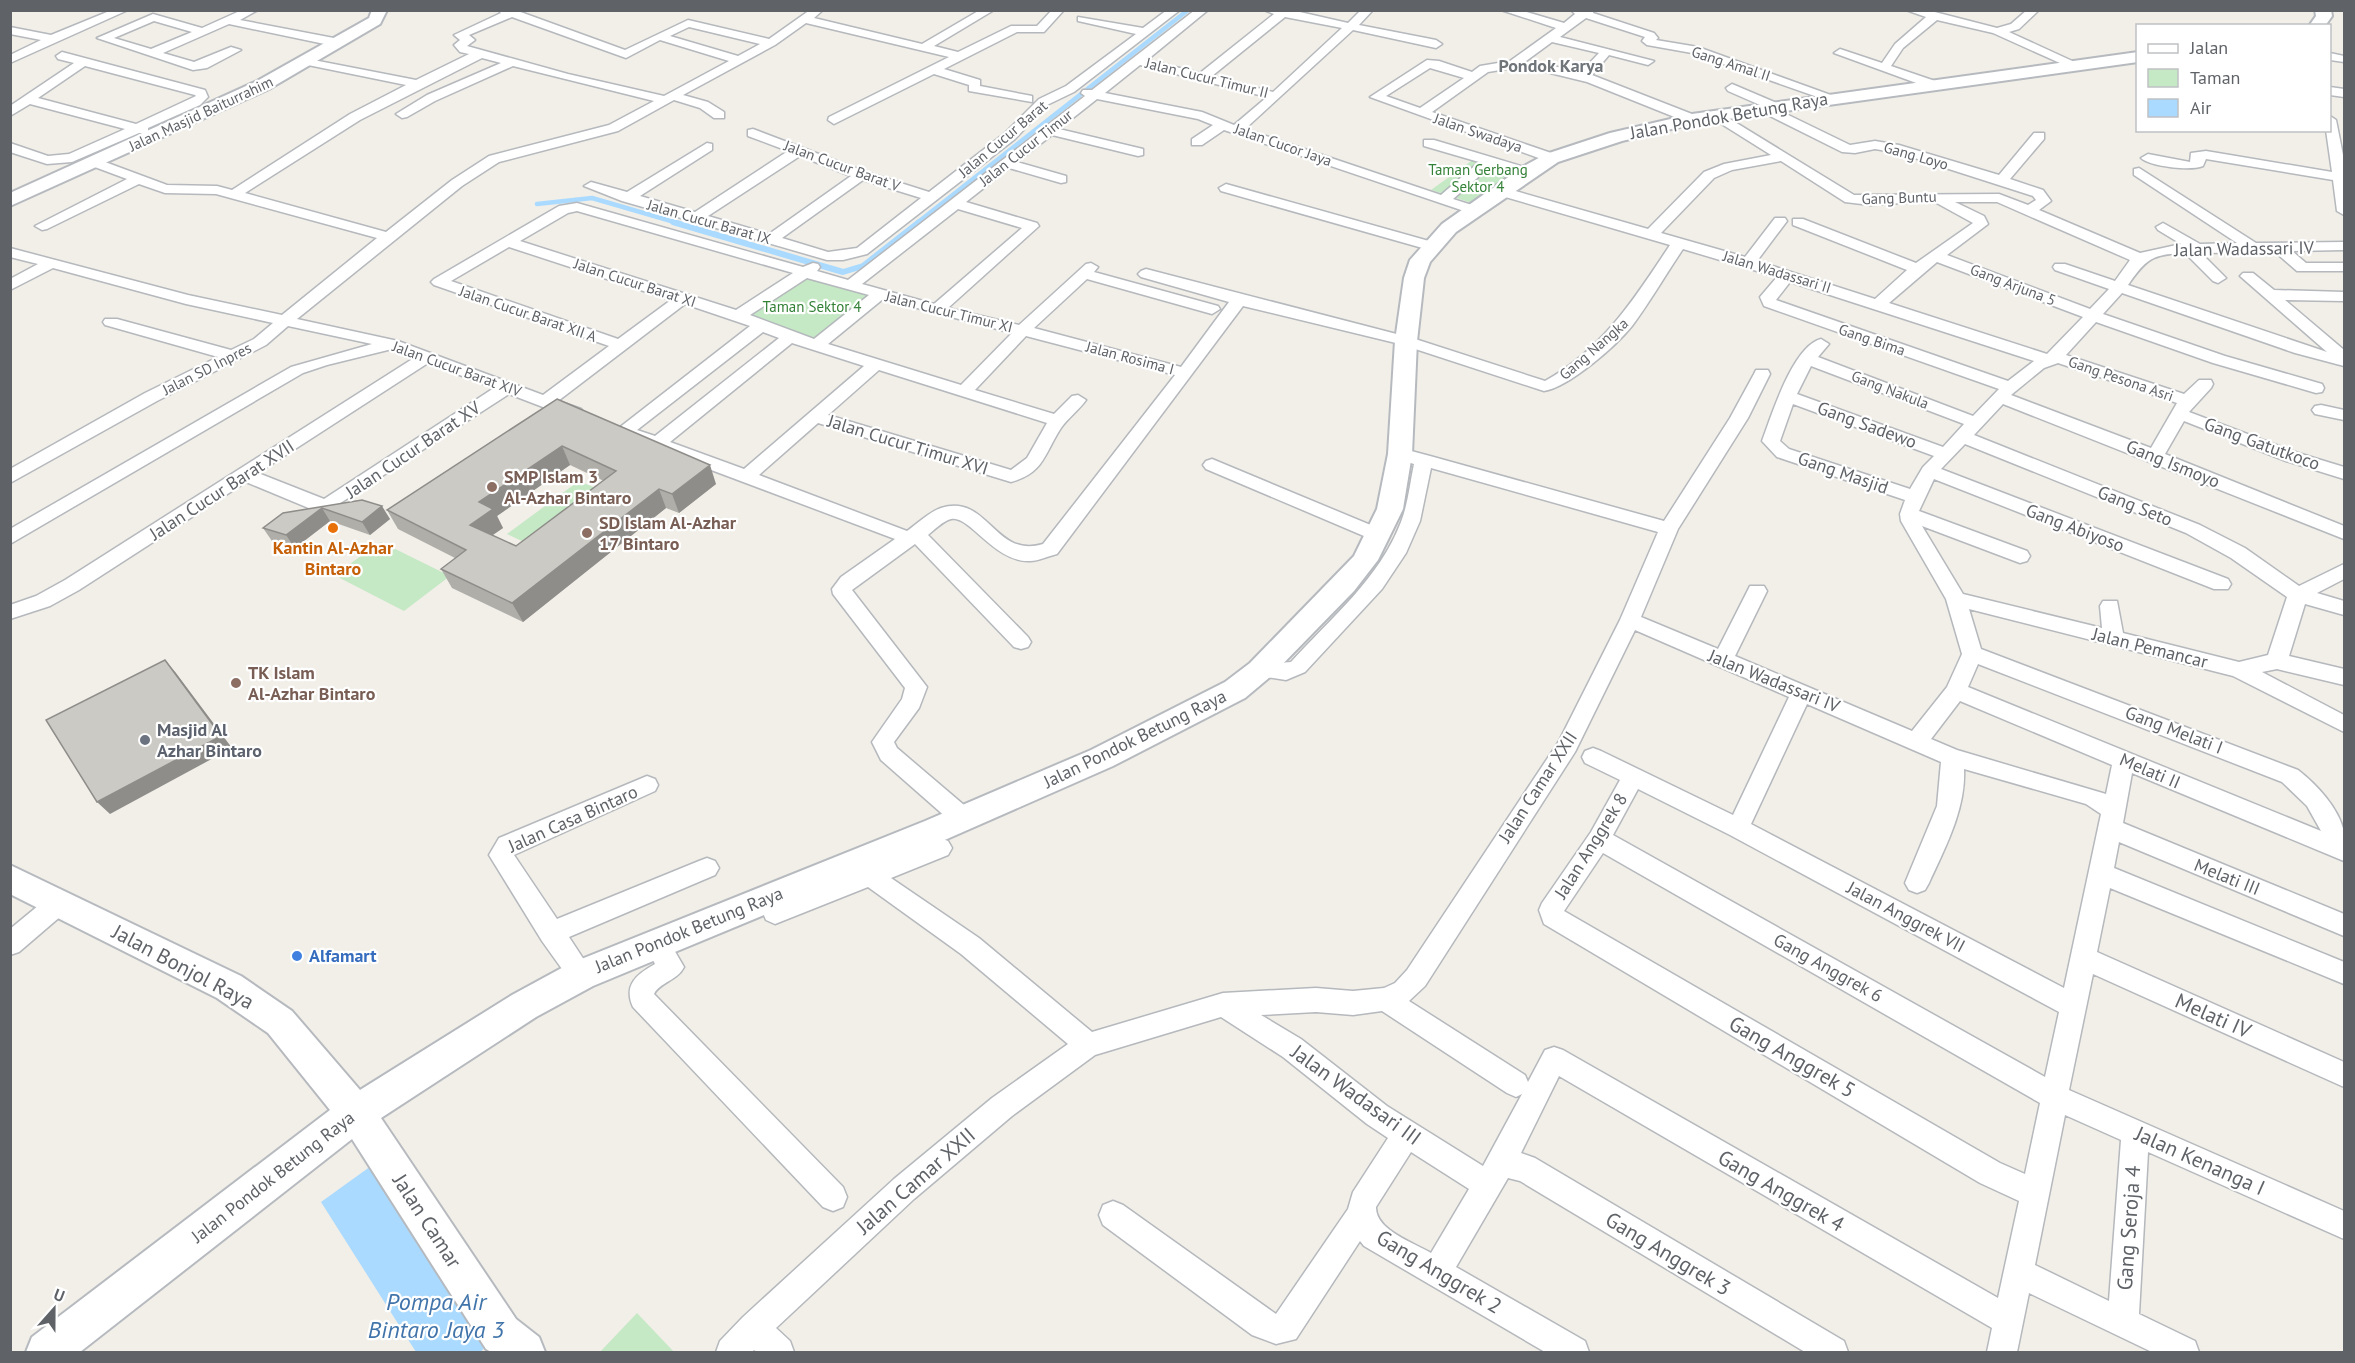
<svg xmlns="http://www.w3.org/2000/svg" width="2355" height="1363" viewBox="0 0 2355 1363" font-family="'PT Sans',sans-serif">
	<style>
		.green { fill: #c5e8c5 }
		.water { fill: #aadaff }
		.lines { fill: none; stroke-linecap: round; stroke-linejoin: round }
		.stream-far1 { stroke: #aadaff; stroke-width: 4.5 }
		.stream { stroke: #aadaff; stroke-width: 6 }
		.street-casing { stroke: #b5b8bc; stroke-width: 3 }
		.secondary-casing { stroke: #b6babf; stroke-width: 4 }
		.street { fill: #fff; fill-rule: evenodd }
		.secondary { fill: #fff; fill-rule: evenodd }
		.wall { fill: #afaea9; fill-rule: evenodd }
		.shaded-wall { fill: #8f8d8a }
		.building { fill: #cccac5; stroke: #8f8d8a; stroke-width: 1.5; fill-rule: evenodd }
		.education-dot { fill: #8d6e63; stroke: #fff; stroke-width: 2 }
		.food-dot { fill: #e8710a; stroke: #fff; stroke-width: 2 }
		.worship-dot { fill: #6b7280; stroke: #fff; stroke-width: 2 }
		.shop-dot { fill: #3f7fe0; stroke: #fff; stroke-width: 2 }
		.labels { text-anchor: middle; stroke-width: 4.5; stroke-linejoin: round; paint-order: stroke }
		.far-street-label { font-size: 15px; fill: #5f6368; stroke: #fff }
		.far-park-label { font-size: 15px; fill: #348238; stroke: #fff }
		.far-quarter-label { font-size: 18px; font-weight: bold; fill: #70757a; stroke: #fff }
		.street-label { font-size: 18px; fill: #5f6368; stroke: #fff }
		.education-label { font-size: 18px; font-weight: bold; fill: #785e54; stroke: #fff; text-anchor: start }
		.food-label { font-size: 18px; font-weight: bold; fill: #c56008; stroke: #fff }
		.worship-label { font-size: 18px; font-weight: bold; fill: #5b616d; stroke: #fff; text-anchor: start }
		.shop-label { font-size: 18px; font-weight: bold; fill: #366cbe; stroke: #fff; text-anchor: start }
		.near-street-label { font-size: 21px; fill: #5f6368; stroke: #fff }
		.near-water-label { font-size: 24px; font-style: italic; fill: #4174aa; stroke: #fff }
	</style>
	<rect width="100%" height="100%" fill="#f1efe8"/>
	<path class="green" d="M1481,154L1524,167L1475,204L1431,190Z
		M807,271L878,294L815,345L739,321Z
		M579,481L612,495L541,550L507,534Z
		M381,542L450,576L404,611L334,575Z
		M637,1313L674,1352H600Z"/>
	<path class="water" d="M378,1161L493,1335L481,1352H416L321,1202Z"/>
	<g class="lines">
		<path class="stream-far1" d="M537,204L592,198L678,223
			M917,223L1188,10"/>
		<path class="stream" d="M673,222L843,272L863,266L919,222"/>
		<defs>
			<path id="street" d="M112,10H128L10,63V55L41,40L10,34V27L51,35Z
				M242,10H258L240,20L339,39L345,43L339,47L229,24L163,53L194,62L231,47L241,50L207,68L193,70L97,38L153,14L202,28ZM154,21L192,32L151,49L114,38Z
				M498,10H515L625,50L688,20L769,39L810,10H823L814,18L922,44L980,10H994L934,46L958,52L1011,26H1037L1052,10H1064L1044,32H1017L944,69L980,80V86L1032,96V102L969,91V85L934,74L834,124L828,120L829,117L949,57L806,23L775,45L683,95L708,102L724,112V118H714L700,108L674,100L618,131L499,162L462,186L297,319L398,341L543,395L609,346L434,285L431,282L434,279L559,206L577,203L803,267L813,263L818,264L820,267L817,271L848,280L1085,96L1081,93L1083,90H1092L1195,10H1208L1147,60L1200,73L1274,14L1264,10H1291L1348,23L1361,10H1373L1359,25L1436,40L1442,44L1436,48L1353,30L1245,129L1441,195L1479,162L1424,146V140H1434L1531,169L1533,172L1526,176L1491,166L1453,199L1478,207V213L1473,214L1224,130L1202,145H1192V139L1213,125L1198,119L1097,99L1059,129L1143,149V155L1138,156L1052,135L1017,162L1066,176V182L1061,183L1009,168L966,202L1037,223L1039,226L948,308L1019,325L1086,264L1091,263L1098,267L1094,272L1218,306L1220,309L1212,314L1087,279L1034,328L1181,367L1229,302L1141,277L1138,274L1141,271L1146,269L1412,338L1545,381C1603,349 1635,298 1670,245L1495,194V188H1505L1648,229L1704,172L1724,164L1771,155L1712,118L1711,115L1717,111L1854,195L1999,194L2028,205L2036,200L2033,196L1899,153L1875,149L1855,153L1842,152L1760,111L1758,108L1760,105L1728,91L1726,88L1732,84L1779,104L1781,107L1778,110L1850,145L1875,141L1899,145L1999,175L2034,133H2044V139L2010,179L2043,190L2051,201L2039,210L2140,253L2181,244L2158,230L2156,227L2163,223L2200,244L2237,243L2134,175V169L2139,168L2256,243L2344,242V250L2292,251L2306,263H2344V271H2297L2275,252L2201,253L2226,278L2218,283L2213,281L2185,253C2152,254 2146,259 2128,285L2327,352L2240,276L2243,273H2253L2274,290L2344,292V301L2285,300L2344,350V366L2295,353L2122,293L2103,314L2225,356L2322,384L2324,388L2322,392L2316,393L2213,363L2096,322L2066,355L2184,394L2199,380H2211L2213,384L2211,388L2189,412L2298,453L2344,467V479L2286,461L2184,421L2165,454L2344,526V539L2003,404L1974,435L2200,525L2245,548L2299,586L2344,564V579L2317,593L2344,601V615L2305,604L2289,656L2344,669V685L2277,669L2262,672L2344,715V732L2233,676L1969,609L1981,649L2298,770C2316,784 2339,808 2344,832C2346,840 2345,853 2344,861L2132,773L2123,823L2344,914V936L2119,842L2114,868L2344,962V984L2110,888L2097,952L2344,1062V1087L2093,974L2069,1090L2344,1211V1239L2148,1152L2139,1314L2195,1341L2199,1352H2152L2029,1293L2017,1352H1987L1992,1328L1559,1076L1521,1153L1535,1158L1844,1341L1848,1352H1805L1520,1181L1508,1178L1456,1267L1585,1341L1589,1352H1545L1364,1246L1360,1241L1296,1339L1276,1344L1252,1335L1103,1225L1099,1215L1103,1205L1113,1201L1123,1205L1276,1314L1348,1209L1353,1192L1388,1138L1367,1124L1283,1057L1221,1017L1095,1055L1012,1116L914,1199L776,1328L790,1341L794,1352H757L754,1350L752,1352H716L720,1341L743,1317L894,1179L992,1098L1068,1044L961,954L868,887L775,924L766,920L763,913L766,906L940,838L948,841L952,848L948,855L891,878L979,938L1092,1032L1223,993L1316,988L1353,991L1384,988L1395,983L1407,970L1559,741L1620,620L1658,532L1431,468L1420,521L1406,553L1382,589L1305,672L1286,680L1253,675L1250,670L1253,665L1291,662C1330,619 1380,578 1401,522C1408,504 1410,483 1414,464L1394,458L1391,454L1394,450L1400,448L1430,456L1664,521L1730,418L1754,374L1756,370H1768L1770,374L1748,418L1678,529L1641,617L1718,649L1750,586H1764L1767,591L1735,656L1912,731L1947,687L1962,654L1946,599L1901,521L1900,514L1905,500L1777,457L1762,441C1772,414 1793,346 1821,339L1829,344L1818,357L1973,416L1999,389L1764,306L1760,297L1777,277L1683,249C1666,274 1650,302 1632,326C1616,346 1569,387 1544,391L1400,344L1243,306L1057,554C1048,556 1039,561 1030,561C995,563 969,514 951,519C943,521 934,530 928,535L1028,637L1031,642L1028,647L1021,649L1014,647L915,544L852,590L927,687L919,708L894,742L897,748L971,811L974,818L971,825L963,827L955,825L881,760L872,742L902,699L905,688L833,594L832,589L841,577L895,539L618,435L615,431L750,326L685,304L558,401L581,409L584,413L581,417H569L509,394L328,511L311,509L246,482L79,590L50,606L10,619V605L36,596L65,580L414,358L392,349L327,365L303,373L10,544V529L291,367L372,344L288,326L266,345L157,401L10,483V469L145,393L218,357L105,325L103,322L105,319H117L231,350L254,339L273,323L186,304L53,268L10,290V279L38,264L10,257V248L188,295L282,315L377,238L216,194L165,193L139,184L47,229L42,230L35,226L127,179L92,166L90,163L97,159L167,185L217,186L232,190L350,114L406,85L303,64V58L416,80L469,54L460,52L454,45L460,40L454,35L501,13ZM512,17L626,58L660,40L729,61L664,96L568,74L467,46L475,40L469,35ZM1285,17L1342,28L1273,92L1212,76ZM689,27L760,44L738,56L670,36ZM482,58L501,63L427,95L396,114L402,118L407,117L435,101L513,66L654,101L609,125L489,156L452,180L386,232L245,193L360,120ZM1140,65L1267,97L1234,125L1202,112L1105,93ZM1781,161L1845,202L1870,205L1933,201L1973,223L1916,263L1803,219H1793V225L1907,270L1875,299L1757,261L1787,221L1785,218H1775L1745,257L1661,233L1714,178L1732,170ZM1955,202H1997L2130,260L2115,281L2065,264H2055L2053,267L2055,270L2109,289L2090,309L1947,255L1988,224L1984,216ZM958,209L1022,228L934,304L862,284ZM577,211L793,273L736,310L520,241L568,213ZM509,247L671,300L618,339L451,281ZM1937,262L2083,317L2047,354L1889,303ZM807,278L869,295L814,339L750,315ZM1790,282L2034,361L2008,381L1776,300ZM883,299L1012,333L961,385L828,344ZM763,332L779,338L655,436L637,430ZM1026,336L1175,375L1043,544C994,559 988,493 941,508C929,512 917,524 907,531L759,475L818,423L1011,482C1044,473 1044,454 1061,428C1068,418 1079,410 1086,400L1078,395L1072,396L1054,414L975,390ZM792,343L864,366L744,469L670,442ZM428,363L494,388L324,499L258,473ZM2058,363L2177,403L2151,448L2011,395L2044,368ZM1811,366L1964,424L1943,447L1797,394ZM879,370L1047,423L1027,458L1011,470L828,415ZM1793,404L1934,456L1923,467L1910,489L1789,449L1780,441ZM1965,444L2186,533L2231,558L2287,597L2268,655L2239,662L2123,633L2117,601H2103L2100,606L2102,628L1963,594L1922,526L2020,563L2027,561L2030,556L2027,551L1919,511L1934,479L2214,589H2228L2231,584L2228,579L1941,469ZM1635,630L1789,697L1733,815L1601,751L1593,748L1585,751L1582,757L1585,763L1620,780L1591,832L1542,903L1539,910L1544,924L1980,1183L2019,1201L1998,1298L1563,1050L1554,1047L1545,1050L1528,1082L1525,1075L1409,1001L1425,986L1575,752ZM1978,664L2282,782L2307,806L2321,831L1968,687ZM1960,701L2112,765L2106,794L1957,750L1931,739ZM1807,704L1941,762L1937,806L1905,883L1909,890L1917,893L1925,890L1929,883C1945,848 1966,809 1964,769L2086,804L2101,814L2064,988L1751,824ZM1638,789L1730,835L2059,1012L2045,1077L1613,835ZM1603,853L2040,1103L2025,1174L2000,1163L1564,911ZM1382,1011L1507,1093L1516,1097L1522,1094L1483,1166L1387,1106L1301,1039L1261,1015L1316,1012L1353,1015ZM2065,1115L2121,1140L2109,1301L2035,1265ZM1411,1152L1469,1189L1431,1253C1414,1243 1375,1230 1376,1207Z
				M1167,10H1180L1074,92L1047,105L1015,139L867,254L843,260H827L622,201L584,186L591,182L627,192L707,143L712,144V150L640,196L695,212L788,151L748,136V130L753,129L866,172L929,192L1005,133L1039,99L1066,86L1136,34L1078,21V17L1143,28ZM800,156L851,176L769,234L708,216ZM863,180L921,198L857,248L828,252L782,238Z
				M1501,10H1520L1564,23L1575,14L1571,10H1594L1593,13L1654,33L1658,38L1656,40L1698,47L1839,98L1833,102L1829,101L1692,53L1647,45L1642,41L1645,37L1586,18L1560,37L1654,61L1648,65L1609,55L1592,75L1697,116V122H1687L1587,82L1546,72L1544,69L1550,65L1580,73L1599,53L1552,42L1518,67L1488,72L1432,112L1557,155V161H1547L1370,97L1427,60L1439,61L1472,72L1480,66L1510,61L1556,28ZM1430,68L1464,78L1420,108L1386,96Z
				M1906,10H1927L1997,28L2011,24L2027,10H2039L2019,29L2009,32L2081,65L2071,68L1993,33L1937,20L1903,48L1891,66L1938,82V88H1930L1834,53L1840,49L1882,63L1895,44L1926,17Z
				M62,52L205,90L208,97L200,105L148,128V133H139L72,162L47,164L10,152V143L48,156L69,154L125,129L30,104L10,116V106L74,63L58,59L56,56ZM85,66L195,95L196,96L136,124L38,98Z
				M2330,53L2344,56V62L2330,60Z
				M2330,87L2344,89V97L2330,95Z
				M2330,116L2336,120L2344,160V215L2337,211L2333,180L2206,159L2203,166C2191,171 2151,167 2141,158L2148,154L2190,162L2191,153L2206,151L2332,172L2326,130H2330Z
				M1226,184L1436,243L1438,246L1431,250L1426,249L1221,191L1219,188Z
				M2321,405L2344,410V420L2315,414L2312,410L2315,406Z
				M1212,459L1385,531L1387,535L1385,539H1371L1206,469L1203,465L1206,461Z
				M647,776L655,779L658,785L655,791L514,855L557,919L699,861L707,858L715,861L719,868L715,875L569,937L594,975L590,983L581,986L572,983L542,941L489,855L499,838Z
				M59,893L68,896L71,903L68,910L19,952L10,955V929L50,896Z
				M657,933L666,936L684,967C677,981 660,982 654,994L843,1187L847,1197L843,1207L833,1211L823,1207L633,1007C623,985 637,974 655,964L645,944L648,936Z"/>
			<path id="secondary" d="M372,10H387L380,24L269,89L10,206V193L257,81L369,18Z
				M2315,10H2331L2332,16L2325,26H2309L2316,16Z
				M2138,52V62L1692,124L1622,141L1558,162L1456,232L1430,262L1424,278L1417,341L1412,454L1403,509L1378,560L1354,591L1270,677L1245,698L1113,766L947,839L593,986L536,1017L381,1118L516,1319L539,1337L545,1352H491L486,1349L352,1139L80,1352H26L32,1337L330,1110L268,1033L217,998L10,894V865L241,976L292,1011L360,1090L512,995L569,964L925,821L1091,750L1225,682L1250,663L1354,556L1377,509L1388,454L1395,341L1404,278L1410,260L1442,224L1524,166L1546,154L1610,133L1692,114Z"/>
		</defs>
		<use href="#street" class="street-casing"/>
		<use href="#secondary" class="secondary-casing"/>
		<use href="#street" class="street"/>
		<use href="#secondary" class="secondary"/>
	</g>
	<path class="wall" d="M557,399L716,484L679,513L666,508L523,622L452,588L441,569L455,558L398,529L387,510ZM570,465L604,481L516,546L492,535L503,528L497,516Z
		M362,500L390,519L370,535L330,521L295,548L272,541L263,528L283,513Z"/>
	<path class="shaded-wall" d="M562,446L570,465L497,516L503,528L480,544L470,525L479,502Z
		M710,465L716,484L679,513L672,494Z
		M659,489L666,508L523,622L512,603Z
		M382,506L390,519L370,535L362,522Z
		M322,508L330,521L295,548L286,535Z
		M165,660L176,673L232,748L110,814L97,802Z"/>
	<path class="building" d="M557,399L710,465L672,494L659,489L512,603L441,569L466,550L387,510ZM562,446L616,471L516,546L470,525L493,509L479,502Z
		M362,500L382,506L362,522L322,508L286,535L263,528L283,513Z
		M165,660L221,736L97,802L46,720Z"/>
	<g class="education-dot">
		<circle cx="492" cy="487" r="6"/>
		<circle cx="587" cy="533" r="6"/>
		<circle cx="236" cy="683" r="6"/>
	</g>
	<circle class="food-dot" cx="333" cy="528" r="6"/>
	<circle class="worship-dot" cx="145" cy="740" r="6"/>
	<circle class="shop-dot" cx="297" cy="956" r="6"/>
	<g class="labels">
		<g class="far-street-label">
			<text transform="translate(1731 64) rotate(18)" y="5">Gang Amal II</text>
			<text transform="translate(1207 78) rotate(14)" y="5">Jalan Cucur Timur II</text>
			<text transform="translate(201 114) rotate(-25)" y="5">Jalan Masjid Baiturrahim</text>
			<text transform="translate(1478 133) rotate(19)" y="5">Jalan Swadaya</text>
			<text transform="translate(1003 139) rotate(-40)" y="5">Jalan Cucur Barat</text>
			<text transform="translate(1283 145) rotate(19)" y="5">Jalan Cucor Jaya</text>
			<text transform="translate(1026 148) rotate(-38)" y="5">Jalan Cucur Timur</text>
			<text transform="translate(1916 156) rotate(16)" y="5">Gang Loyo</text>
			<text transform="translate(842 166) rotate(20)" y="5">Jalan Cucur Barat V</text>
			<text transform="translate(1899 198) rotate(-2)" y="5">Gang Buntu</text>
			<text transform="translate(709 222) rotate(16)" y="5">Jalan Cucur Barat IX</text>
			<text transform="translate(1777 272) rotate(17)" y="5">Jalan Wadassari II</text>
			<text transform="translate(635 283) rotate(18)" y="5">Jalan Cucur Barat XI</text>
			<text transform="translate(2013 285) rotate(21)" y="5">Gang Arjuna 5</text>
			<text transform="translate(949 312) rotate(14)" y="5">Jalan Cucur Timur XI</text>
			<text transform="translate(528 314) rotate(19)" y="5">Jalan Cucur Barat XII A</text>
			<text transform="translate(1872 340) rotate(19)" y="5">Gang Bima</text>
			<text transform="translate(1594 349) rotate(-41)" y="5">Gang Nangka</text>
			<text transform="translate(1130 358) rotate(15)" y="5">Jalan Rosima I</text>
			<text transform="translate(207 369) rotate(-27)" y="5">Jalan SD Inpres</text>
			<text transform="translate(457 369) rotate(20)" y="5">Jalan Cucur Barat XIV</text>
			<text transform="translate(2121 379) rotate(19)" y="5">Gang Pesona Asri</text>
			<text transform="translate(1890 390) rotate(21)" y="5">Gang Nakula</text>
		</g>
		<g class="far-park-label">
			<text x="1478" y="175">Taman Gerbang<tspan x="1478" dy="17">Sektor 4</tspan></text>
			<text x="812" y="312">Taman Sektor 4</text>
		</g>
		<g class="far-quarter-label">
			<text x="1551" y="72">Pondok Karya</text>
		</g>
		<g class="street-label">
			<text transform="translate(1729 116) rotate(-10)" y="6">Jalan Pondok Betung Raya</text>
			<text transform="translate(2244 249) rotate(-1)" y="6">Jalan Wadassari IV</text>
			<text transform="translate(1867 425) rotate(20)" y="6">Gang Sadewo</text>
			<text transform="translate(2262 444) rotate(20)" y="6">Gang Gatutkoco</text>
			<text transform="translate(908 445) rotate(17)" y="6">Jalan Cucur Timur XVI</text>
			<text transform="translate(413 450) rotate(-34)" y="6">Jalan Cucur Barat XV</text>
			<text transform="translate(2173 464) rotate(22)" y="6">Gang Ismoyo</text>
			<text transform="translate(1843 473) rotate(19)" y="6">Gang Masjid</text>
			<text transform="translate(222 490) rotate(-33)" y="6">Jalan Cucur Barat XVII</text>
			<text transform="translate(2135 506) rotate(22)" y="6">Gang Seto</text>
			<text transform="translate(2075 528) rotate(21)" y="6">Gang Abiyoso</text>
			<text transform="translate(2150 648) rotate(14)" y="6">Jalan Pemancar</text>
			<text transform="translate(1774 681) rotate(22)" y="6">Jalan Wadassari IV</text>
			<text transform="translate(2174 730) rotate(21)" y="6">Gang Melati I</text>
			<text transform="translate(1135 739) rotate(-26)" y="6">Jalan Pondok Betung Raya</text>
			<text transform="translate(2150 771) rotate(23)" y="6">Melati II</text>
			<text transform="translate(1538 787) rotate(-57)" y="6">Jalan Camar XXII</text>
			<text transform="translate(573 819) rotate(-24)" y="6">Jalan Casa Bintaro</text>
			<text transform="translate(1591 846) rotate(-58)" y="6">Jalan Anggrek 8</text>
			<text transform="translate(2227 877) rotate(22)" y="6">Melati III</text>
			<text transform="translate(1906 917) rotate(28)" y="6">Jalan Anggrek VII</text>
			<text transform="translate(689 930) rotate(-22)" y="6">Jalan Pondok Betung Raya</text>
			<text transform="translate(1828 968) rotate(29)" y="6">Gang Anggrek 6</text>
			<text transform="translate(273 1177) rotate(-38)" y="6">Jalan Pondok Betung Raya</text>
		</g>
		<g class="education-label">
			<text x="504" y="483">SMP Islam 3<tspan x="504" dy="21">Al-Azhar Bintaro</tspan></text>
			<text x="599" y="529">SD Islam Al-Azhar<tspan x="599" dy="21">17 Bintaro</tspan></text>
			<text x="248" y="679">TK Islam<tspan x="248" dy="21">Al-Azhar Bintaro</tspan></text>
		</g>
		<g class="food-label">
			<text x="333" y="554">Kantin Al-Azhar<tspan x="333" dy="21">Bintaro</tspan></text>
		</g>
		<g class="worship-label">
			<text x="157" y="736">Masjid Al<tspan x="157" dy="21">Azhar Bintaro</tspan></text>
		</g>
		<g class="shop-label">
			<text x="309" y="962">Alfamart</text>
		</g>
		<g class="near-street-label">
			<text transform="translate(183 967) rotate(28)" y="7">Jalan Bonjol Raya</text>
			<text transform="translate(2213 1016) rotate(24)" y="7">Melati IV</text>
			<text transform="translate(1792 1057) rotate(30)" y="7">Gang Anggrek 5</text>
			<text transform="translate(1356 1095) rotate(36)" y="7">Jalan Wadasari III</text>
			<text transform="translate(2200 1161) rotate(24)" y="7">Jalan Kenanga I</text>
			<text transform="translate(916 1181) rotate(-41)" y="7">Jalan Camar XXII</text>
			<text transform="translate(1781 1191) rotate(30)" y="7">Gang Anggrek 4</text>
			<text transform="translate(427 1221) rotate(57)" y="7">Jalan Camar</text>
			<text transform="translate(2129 1228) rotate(-86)" y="7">Gang Seroja 4</text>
			<text transform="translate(1668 1254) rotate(31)" y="7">Gang Anggrek 3</text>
			<text transform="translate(1439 1272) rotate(31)" y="7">Gang Anggrek 2</text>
		</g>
		<g class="near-water-label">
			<text x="436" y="1310">Pompa Air<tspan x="436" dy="28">Bintaro Jaya 3</tspan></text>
		</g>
	</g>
	<rect width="2355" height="1363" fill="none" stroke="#5f6368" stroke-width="24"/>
	<rect x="2136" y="24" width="195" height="108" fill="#ffffff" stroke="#bfc1c3" stroke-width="1.5"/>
	<rect x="2148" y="44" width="30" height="9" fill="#ffffff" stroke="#bfc1c3" stroke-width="1.5"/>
	<text x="2190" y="54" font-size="18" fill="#5f6368">Jalan</text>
	<rect x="2148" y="69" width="30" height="18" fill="#c5e8c5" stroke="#bfc1c3" stroke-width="1.5"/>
	<text x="2190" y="84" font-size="18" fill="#5f6368">Taman</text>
	<rect x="2148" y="99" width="30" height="18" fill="#aadaff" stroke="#bfc1c3" stroke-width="1.5"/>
	<text x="2190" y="114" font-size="18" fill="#5f6368">Air</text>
	<g transform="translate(54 1309) rotate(21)" stroke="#ffffff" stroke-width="4.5" paint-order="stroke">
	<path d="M0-4.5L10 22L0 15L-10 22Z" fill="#5f6368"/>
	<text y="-9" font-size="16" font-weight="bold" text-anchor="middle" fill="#5f6368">U</text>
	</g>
</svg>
